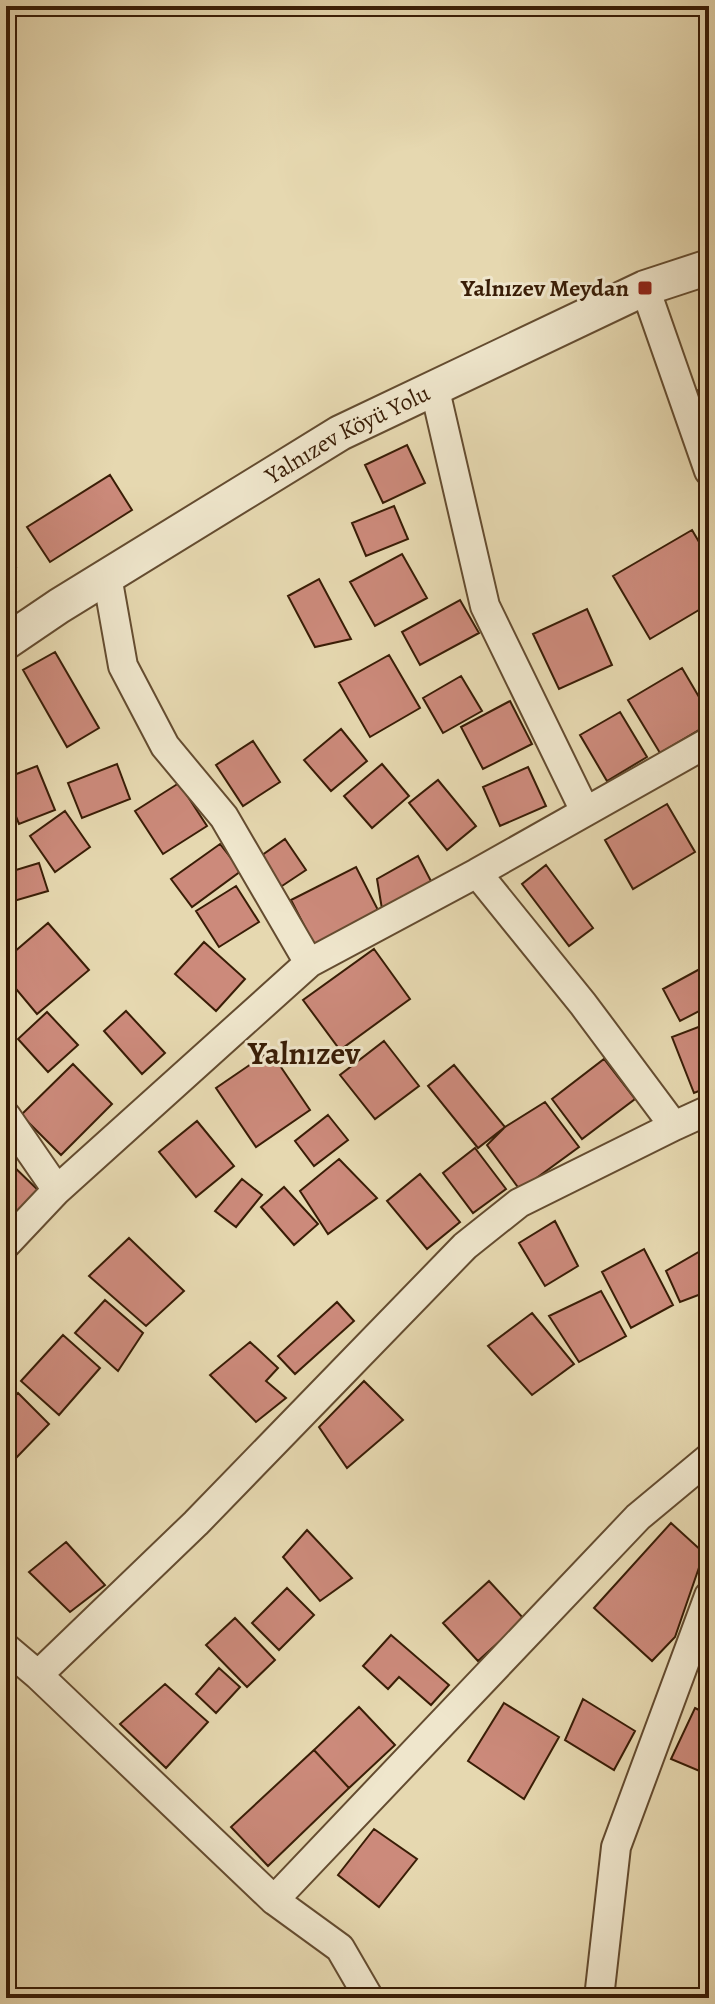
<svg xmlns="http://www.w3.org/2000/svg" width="715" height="2004" viewBox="0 0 715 2004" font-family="Alegreya,serif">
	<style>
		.building { fill: #cc8a7b; stroke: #391d06; stroke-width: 2 }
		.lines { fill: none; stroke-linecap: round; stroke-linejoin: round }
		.minor-casing { stroke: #644c30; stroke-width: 32 }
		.tertiary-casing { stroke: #644c30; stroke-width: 38 }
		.minor { stroke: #efe6cc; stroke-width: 28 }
		.tertiary { stroke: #efe6cc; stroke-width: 34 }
		.poi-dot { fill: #8f2418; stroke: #efe6cc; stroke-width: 3 }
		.labels { text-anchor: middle; stroke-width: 6; stroke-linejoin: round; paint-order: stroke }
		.poi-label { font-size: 24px; font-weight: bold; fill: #391d06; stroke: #efe6cc; text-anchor: end }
		.street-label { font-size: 24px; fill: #391d06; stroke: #efe6cc }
		.district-label { font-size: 32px; font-weight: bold; fill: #391d06; stroke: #efe6cc }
	</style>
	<rect width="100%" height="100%" fill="#e6d8b0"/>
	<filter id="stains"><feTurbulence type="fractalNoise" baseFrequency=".0025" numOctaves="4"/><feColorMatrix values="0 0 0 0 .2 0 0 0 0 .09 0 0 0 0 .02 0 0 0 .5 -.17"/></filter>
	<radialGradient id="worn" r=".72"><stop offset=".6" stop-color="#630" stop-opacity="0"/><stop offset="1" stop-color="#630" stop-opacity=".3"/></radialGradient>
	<path class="building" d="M709,383V419L692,394Z
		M407,445L425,483L383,503L365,465Z
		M110,475L132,510L50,562L27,527Z
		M394,506L408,539L366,556L352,523Z
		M692,530L709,559V604L650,639L613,576Z
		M6,550L16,567L6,573Z
		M402,554L427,598L375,626L350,582Z
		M319,579L351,639L315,647L288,596Z
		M460,600L479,633L420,665L402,632Z
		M587,609L612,665L559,689L533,634Z
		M55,652L99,728L67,747L23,670Z
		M389,655L420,708L370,737L339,683Z
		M682,668L709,714V724L660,753L628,700Z
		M461,676L482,711L443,733L423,698Z
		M510,701L532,744L483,769L461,727Z
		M620,712L647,757L607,781L580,735Z
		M341,729L367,761L331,791L304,760Z
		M253,741L280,782L243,806L216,765Z
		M117,764L130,799L82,818L68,783Z
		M382,764L409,796L372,828L344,796Z
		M37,766L55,810L19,824L6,792V778Z
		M528,767L546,806L500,826L483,787Z
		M438,780L476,826L447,850L409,803Z
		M179,783L207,826L163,854L135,811Z
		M667,804L695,852L633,889L605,840Z
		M65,811L90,847L55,872L30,836Z
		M285,839L306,870L279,888L258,858Z
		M220,844L241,871L192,907L171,879Z
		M418,856L432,883L382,909L377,879Z
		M39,863L48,891L7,903L6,873Z
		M546,865L593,928L569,946L522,884Z
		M356,867L379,912L314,945L291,900Z
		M236,886L259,922L219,947L196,911Z
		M48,923L89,970L37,1014L6,977V959Z
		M204,942L245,979L216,1011L175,974Z
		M374,949L410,999L340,1050L303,1000Z
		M709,964V1006L680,1021L663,989Z
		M126,1011L165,1053L142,1074L104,1031Z
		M47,1012L78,1045L48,1072L18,1039Z
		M709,1023V1087L694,1093L672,1037Z
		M384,1041L419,1086L375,1119L340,1075Z
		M270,1051L310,1110L256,1147L216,1088Z
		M604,1059L635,1099L582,1139L552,1099Z
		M73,1064L112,1104L61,1155L21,1115Z
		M454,1065L505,1127L478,1148L428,1086Z
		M545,1102L579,1147L520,1190L487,1145L505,1127Z
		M328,1115L348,1140L314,1166L295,1141Z
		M197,1121L234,1166L196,1197L159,1152Z
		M475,1148L506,1189L473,1213L443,1173Z
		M339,1159L377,1198L328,1234L300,1191Z
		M7,1160L39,1191L6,1222V1161Z
		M420,1174L460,1222L427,1249L387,1201Z
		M242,1179L262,1195L236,1227L215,1211Z
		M284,1187L318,1224L294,1245L261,1207Z
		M555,1221L578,1266L545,1286L519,1243Z
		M129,1238L184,1291L146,1326L89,1276Z
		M709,1246V1291L680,1302L666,1271Z
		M644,1249L673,1305L631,1328L602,1272Z
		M601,1291L626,1336L579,1362L549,1316Z
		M105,1300L143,1333L118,1371L75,1333Z
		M337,1302L354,1321L295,1374L278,1356Z
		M532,1313L574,1364L532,1395L488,1346Z
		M63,1335L100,1368L59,1415L21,1381Z
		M250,1342L278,1368L266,1381L286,1398L256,1422L210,1375Z
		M364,1381L403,1420L347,1468L319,1427Z
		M18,1393L49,1424L16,1458L6,1448V1405Z
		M671,1523L704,1553L675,1637L652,1661L594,1608Z
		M307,1530L352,1578L320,1601L283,1557Z
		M66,1542L105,1585L70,1612L29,1572Z
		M489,1581L524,1619L478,1661L443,1623Z
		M287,1588L314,1615L279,1650L252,1623Z
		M235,1618L275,1660L247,1687L206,1645Z
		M391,1635L449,1685L431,1705L399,1677L388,1689L363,1666Z
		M219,1668L240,1687L216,1713L196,1694Z
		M165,1684L208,1722L166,1768L120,1724Z
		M583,1699L635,1731L614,1770L565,1740Z
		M504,1703L559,1737L524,1799L468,1761Z
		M359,1707L395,1745L349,1788L314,1750Z
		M695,1708L709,1715V1775L671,1759Z
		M314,1750L349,1788L268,1866L231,1827Z
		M374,1829L417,1859L379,1907L338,1875Z"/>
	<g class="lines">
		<defs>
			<path id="minor" d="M645,288L709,471
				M434,386L485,606L585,811
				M107,576L123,666L165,746L224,817L309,963
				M6,1116L57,1190L309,963L477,873L709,742
				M674,1126L709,1110
				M6,1244L57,1190
				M6,1648L38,1675L196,1523L465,1246L519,1203L674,1126L583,1004L477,873
				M38,1675L274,1900L638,1517L709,1458
				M274,1900L340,1948L369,1998
				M599,1998L616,1847L709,1596"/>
			<g id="tertiary">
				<path id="s1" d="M6,642L59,606L340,433L645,288L709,267"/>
			</g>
		</defs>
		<use href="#minor" class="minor-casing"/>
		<use href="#tertiary" class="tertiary-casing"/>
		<use href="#minor" class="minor"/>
		<use href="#tertiary" class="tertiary"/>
	</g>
	<rect class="poi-dot" x="637" y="280" width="16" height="16" rx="4"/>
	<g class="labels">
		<g class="poi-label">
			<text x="629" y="296">Yalnızev Meydan</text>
		</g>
		<g class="street-label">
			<text dy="8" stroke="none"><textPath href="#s1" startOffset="400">Yalnızev Köyü Yolu</textPath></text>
		</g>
		<g class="district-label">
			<text x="304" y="1064">Yalnızev</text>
		</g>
	</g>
	<rect width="715" height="2004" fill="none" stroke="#e6d8b0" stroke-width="32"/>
	<rect x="8" y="8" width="699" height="1988" fill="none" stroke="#391d06" stroke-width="4"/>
	<rect x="16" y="16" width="683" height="1972" fill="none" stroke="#391d06" stroke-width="2"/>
	<rect width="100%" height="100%" filter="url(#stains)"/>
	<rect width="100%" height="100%" fill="url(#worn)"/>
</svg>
